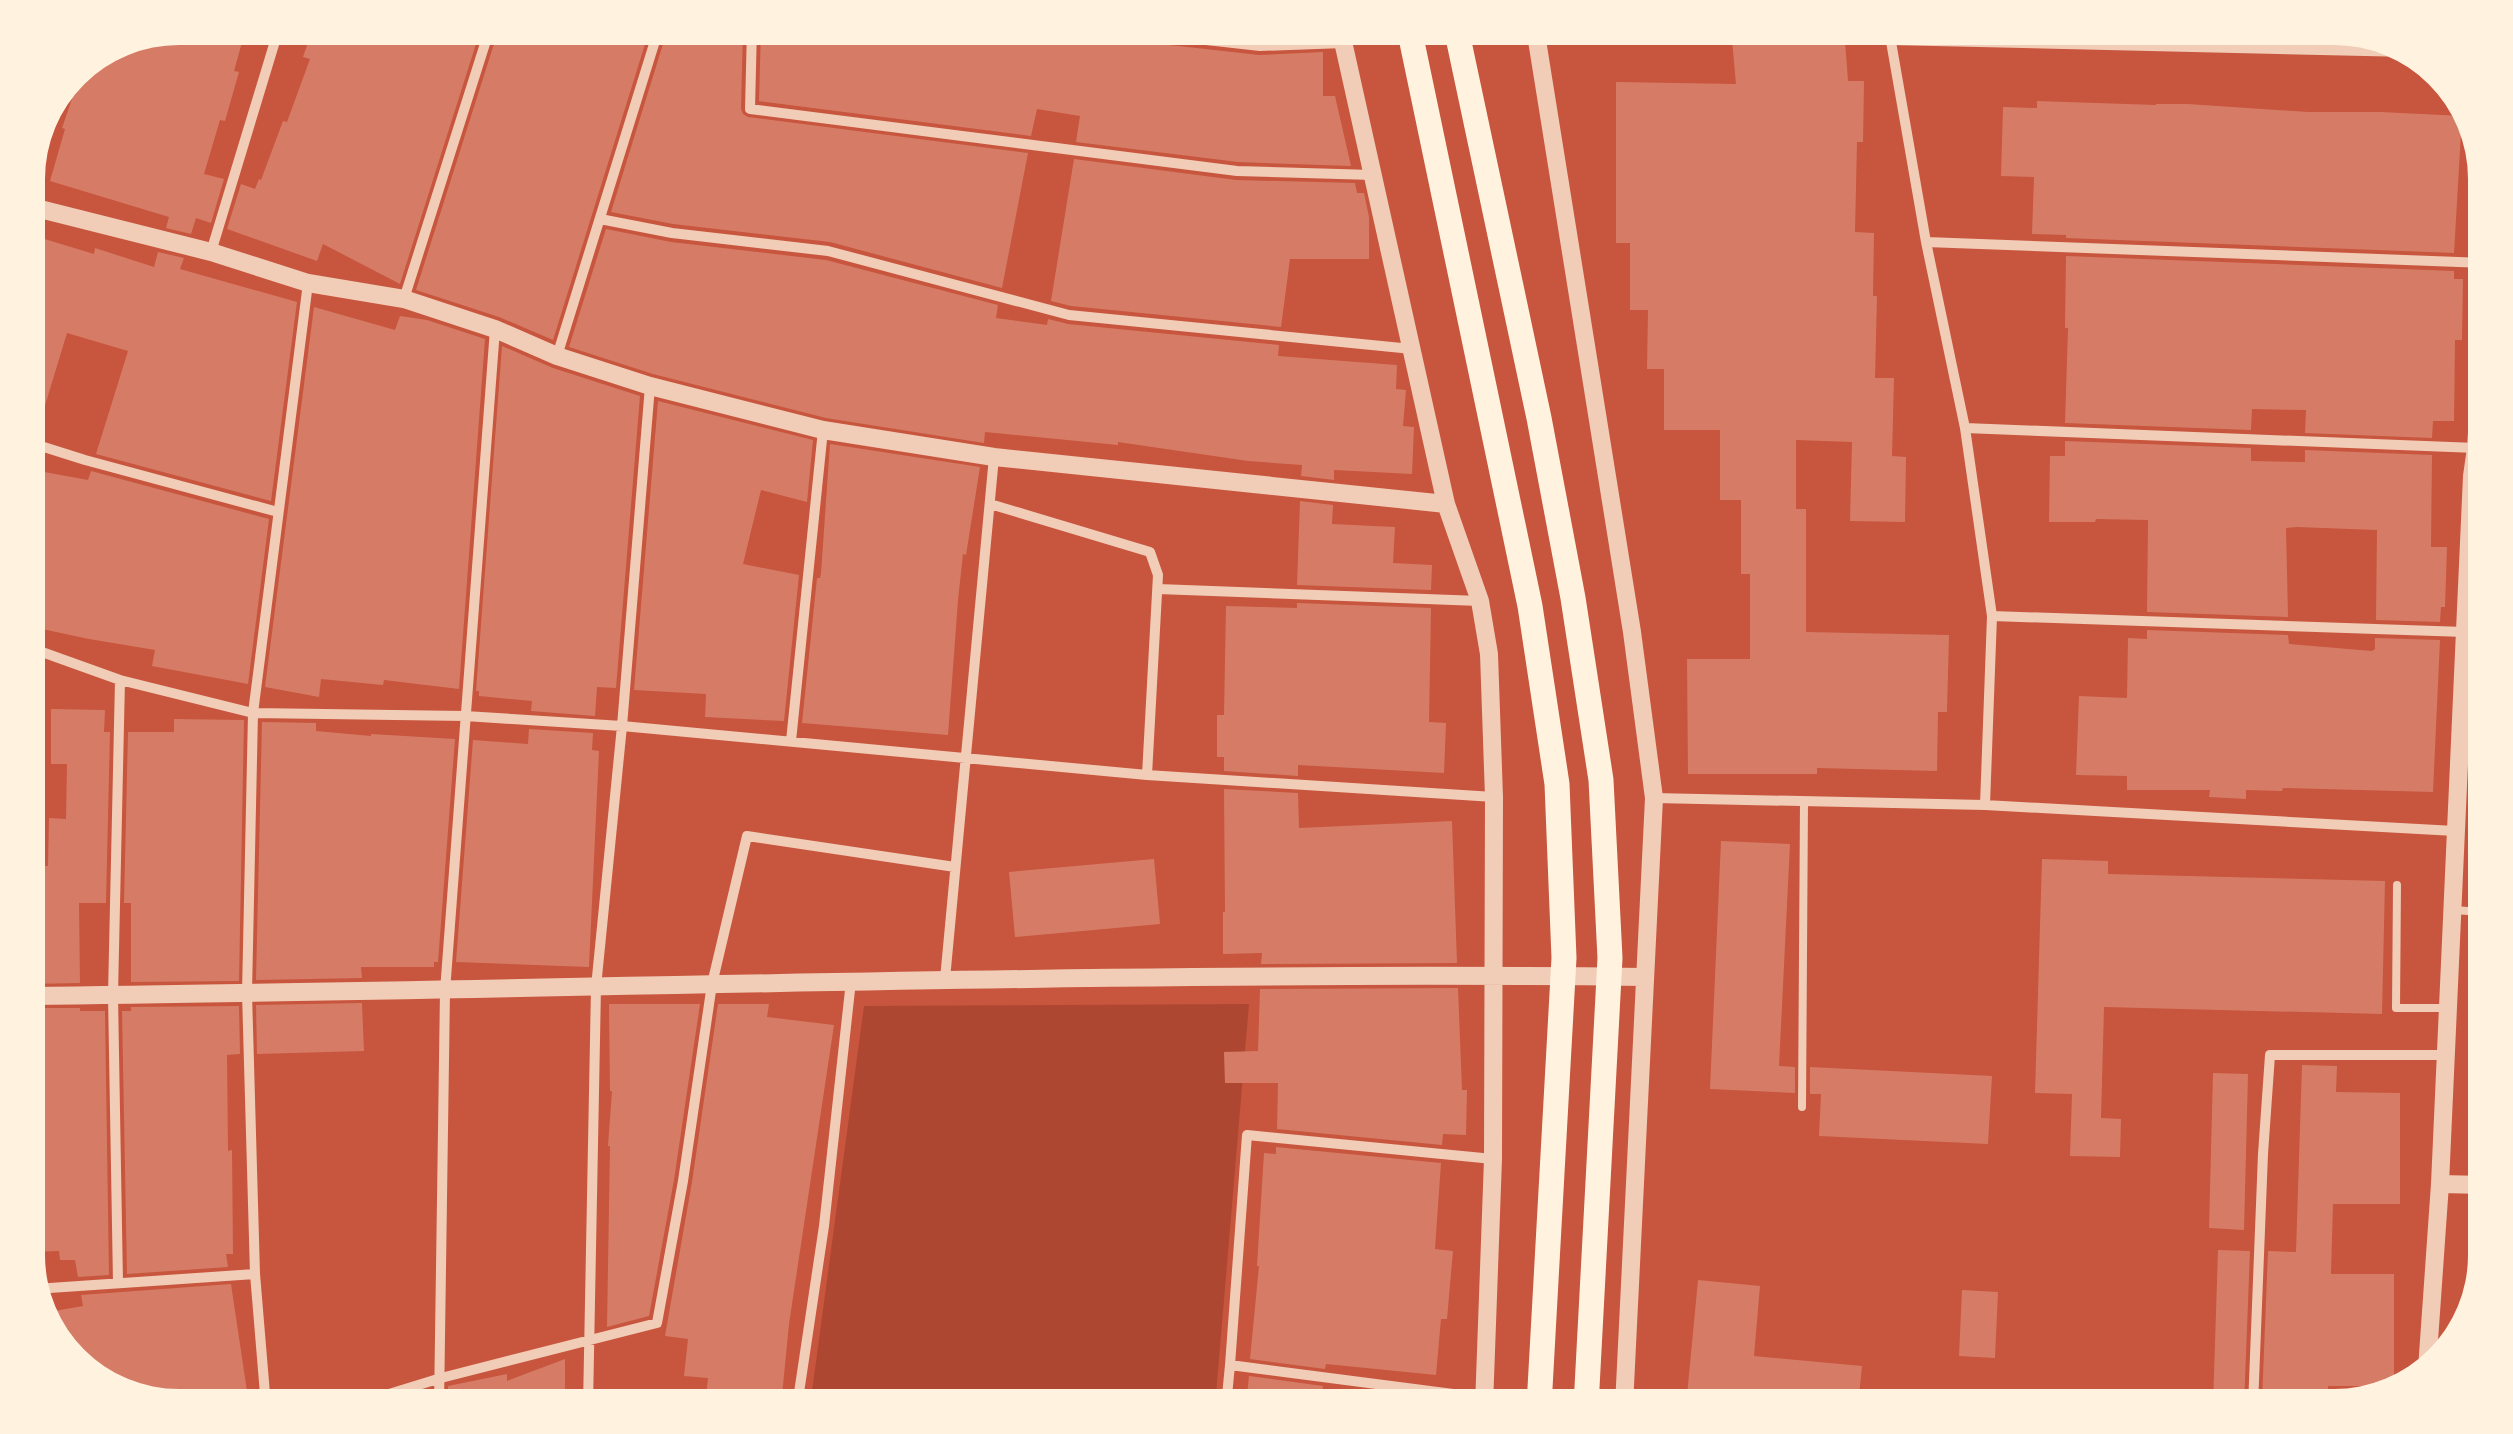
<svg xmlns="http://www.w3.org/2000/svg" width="2513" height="1434" viewBox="0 0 2513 1434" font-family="Manrope,sans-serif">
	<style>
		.green { fill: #ae4732 }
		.building { fill: #d67c66 }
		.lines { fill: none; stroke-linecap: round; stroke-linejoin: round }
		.service { stroke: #f1ccb7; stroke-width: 8 }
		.minor { stroke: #f1ccb7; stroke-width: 10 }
		.tertiary { stroke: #f1ccb7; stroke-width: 18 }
		.primary { stroke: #fff3e0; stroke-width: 25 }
	</style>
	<rect width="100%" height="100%" fill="#c8553d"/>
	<path class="green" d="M1249,1004L1215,1406H810L864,1006Z"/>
	<path class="building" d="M179,28H246L234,71L239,72L225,121L220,120L204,174L224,179L211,223L196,218L191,234L166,228L169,217L50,181L65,129L62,128L83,67Z
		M313,28H481L400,284L323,244L317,261L227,229L241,184L255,189L259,179L261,180L283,121L287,122L310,59L303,57Z
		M499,28H650L553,340L499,317L416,290Z
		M668,28H743L741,109L743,114L748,117L1028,153L1002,288L830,242L673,224L611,212Z
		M761,28H986L1013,31L1021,37H1064L1071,33L1073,28H1090L1093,34L1098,37L1259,55L1323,52V96H1335L1351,166L1238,162L1076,142L1080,116L1037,109L1031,136L759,101Z
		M1173,28H1320L1321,35L1260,37Z
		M1731,28H1844L1848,81H1864L1863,142H1857L1855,232L1874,233L1873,296H1877L1875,378H1894L1892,456L1906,457L1905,522L1850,521L1852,442L1796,440V509H1806V632L1949,635L1947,712H1938L1937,771L1817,768V774H1688L1687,659H1750V574H1741V500H1720V430H1664V369H1647L1648,310H1630V243H1616V82L1736,84Z
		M2037,101L2156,105V104H2188L2308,112H2381L2462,116L2454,253L2066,238V235L2032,234L2034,177L2001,176L2003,107L2037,108Z
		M1074,159L1236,180L1355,183L1357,193H1364L1369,217V259H1290L1281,327L1071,306L1051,301Z
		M606,229L671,242L826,260L998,305L996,318L1047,325L1048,319L1068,324L1279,345L1278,356L1397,365L1396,389L1406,390L1403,426L1414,427L1412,474L1334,470V480L1301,476L1302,465L1248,461L1118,442V445L985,432L984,443L826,418L653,374L569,347Z
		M38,237L94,254L95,248L154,267L158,252L184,258L180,269L297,302L271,501L96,454L128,351L67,333L36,435L28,433V238L36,241Z
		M2066,256L2454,271V279H2463L2462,340H2455L2454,421H2433L2432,438L2305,433L2306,410L2252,409L2251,430L2065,423L2068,328H2065Z
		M314,307L395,330L400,316L427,320L485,339L459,689L384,680L383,685L321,679L319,697L265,687Z
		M502,346L553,368L640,396L616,688L597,687L595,716L531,711L532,701L479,696V691H476Z
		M658,401L813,440L807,502L761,490L743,564L799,575L784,721L705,717L706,694L634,690Z
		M2065,441L2251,448V461L2305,462V450L2432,455L2431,547H2447L2445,607H2441L2440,622L2376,620L2377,530L2297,527L2286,528L2288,617L2147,612L2148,520L2096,519L2095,522H2049L2050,456H2065Z
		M830,444L980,467L966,555L963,554L958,600L948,735L802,723L817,578H820L821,573Z
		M28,469L88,480L91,471L269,519L248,684L152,666L155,650L89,639L28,626Z
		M1300,501L1333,505L1332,524L1395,527L1393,563L1432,565L1431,590L1297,585Z
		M1297,603L1431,608L1429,722L1446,723L1444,773L1298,765V776L1224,771V757H1217V715H1224L1226,606L1297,608Z
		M2147,630L2288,635L2289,644L2372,651L2375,649V638L2440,640L2433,792L2283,788L2282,791L2246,790V799L2209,797L2210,790H2127V776L2076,775L2079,696L2127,698L2128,638L2147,639Z
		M51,709L105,710L104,732H110L106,903H79L80,983L28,984V929H31L34,866H48L49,818L66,819L67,764H51Z
		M174,719L244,720L239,981L131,982V903H124L128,732H174Z
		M262,722L316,723V731L371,736V734L455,739L438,962H434V967H361L362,978L256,980Z
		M529,729L593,733L592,750L599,751L589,967L456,962L473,740L528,744Z
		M1224,789L1298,793L1299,828L1452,821L1457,963L1261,964L1262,953L1223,954V912H1225Z
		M1721,841L1790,844L1779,1066L1795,1067V1093L1710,1089Z
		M1154,859L1160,924L1015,937L1009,872Z
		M2042,859L2108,861V874L2385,881L2382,1014L2104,1007L2101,1118L2121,1119L2120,1157L2070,1156L2072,1094L2035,1093Z
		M1458,988L1462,1090H1467L1466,1135L1443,1134L1442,1145L1277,1129L1278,1083H1225L1224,1052L1258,1051L1260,989Z
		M362,1003L364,1051L257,1054L256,1005Z
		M609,1004H700L674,1180L649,1316L607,1327L610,1146H608L612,1091H610Z
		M718,1004H769L767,1017L834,1025L789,1324L781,1406H705L708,1378L684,1376L688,1339L665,1336L692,1182Z
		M239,1006L240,1054L227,1055L228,1151L232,1150L233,1254H226L228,1267L127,1274L122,1011H131V1007Z
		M28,1008H80V1011H105L109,1275L78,1277L75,1260H60L59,1251L28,1252Z
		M2302,1065L2337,1066L2336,1092L2400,1093V1204H2333L2331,1274H2394V1386H2328V1404L2262,1401L2268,1251L2296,1252Z
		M1810,1067L1992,1076L1988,1144L1819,1136L1821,1094H1810Z
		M2213,1073L2248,1074L2244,1230L2209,1228Z
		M1276,1147L1441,1163L1435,1249L1453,1251L1447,1319H1441L1436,1375L1326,1364L1325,1369L1250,1359L1259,1266H1257L1264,1153L1276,1154Z
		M2218,1250L2250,1251L2244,1406H2213Z
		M1698,1280L1760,1286L1754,1356L1862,1366L1858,1406H1686Z
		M231,1284L248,1398L239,1400L240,1406H179L104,1386L48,1331L43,1313L83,1306L81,1295Z
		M1962,1290L1998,1292L1995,1358L1959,1356Z
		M565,1359V1406H448V1386L507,1374V1381Z
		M1249,1376L1323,1386L1320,1406H1246Z"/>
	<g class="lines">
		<path class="service" d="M2466,590H2485
			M2397,885L2396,1008H2448
			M2452,910L2485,912
			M1802,1107L1804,801"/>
		<path class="minor" d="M752,28L750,109L1237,171L1373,175
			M1021,28H1064
			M1099,28L1260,46L1344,43
			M1890,36L1926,242L1965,428L1992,616L1985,805
			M600,219L672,233L828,251L1069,315L1412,349
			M1926,242L2485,263
			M211,252L279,28
			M404,299L490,28
			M557,356L659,28
			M1965,428L2476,448
			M28,442L85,460L278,512
			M990,504L1150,552L1158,575L1147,775
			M1158,589L1480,601
			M1992,616L2465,632
			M28,647L120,680L253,713L465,716L622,726L1147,775L1494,797
			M791,741L823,430
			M1654,798L1985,805L2455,831
			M945,979L994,457
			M118,1283L113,995L120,680
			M35,1289L255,1274
			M1484,1398L1230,1365L1247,1135L1493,1159
			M266,1406L255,1274L247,993L253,713L308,283
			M350,1406L441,1378L657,1323L683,1181L712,984L747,836L955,867
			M439,1406L445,991L495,329
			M588,1406L596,987L622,726L650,386
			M797,1406L824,1226L851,981
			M1226,1406L1230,1365
			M2253,1406L2263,1154L2270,1055H2445"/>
		<path class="tertiary" d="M1340,28L1446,504L1480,601L1489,654L1494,797L1493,1159L1484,1406
			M1535,28L1632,632L1654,798L1624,1406
			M1888,28L1890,36L2410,48
			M28,206L211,252L308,283L404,299L495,329L557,356L650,386L823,430L994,457L1446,504
			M28,996C566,990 1105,971 1643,977
			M2440,1184L2485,1185
			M2427,1369L2440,1184L2472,476L2476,448L2485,303"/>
		<path class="primary" d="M1409,28L1530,606L1557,784L1564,958L1539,1406
			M1456,28L1539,418L1573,598L1601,780L1610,958L1586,1406"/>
	</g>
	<path d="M0 0H2513V1434H0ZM179 45H2334A134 134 0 0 1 2468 179V1255A134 134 0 0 1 2334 1389H179A134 134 0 0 1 45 1255V179A134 134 0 0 1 179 45Z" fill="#fff3e0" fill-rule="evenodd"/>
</svg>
